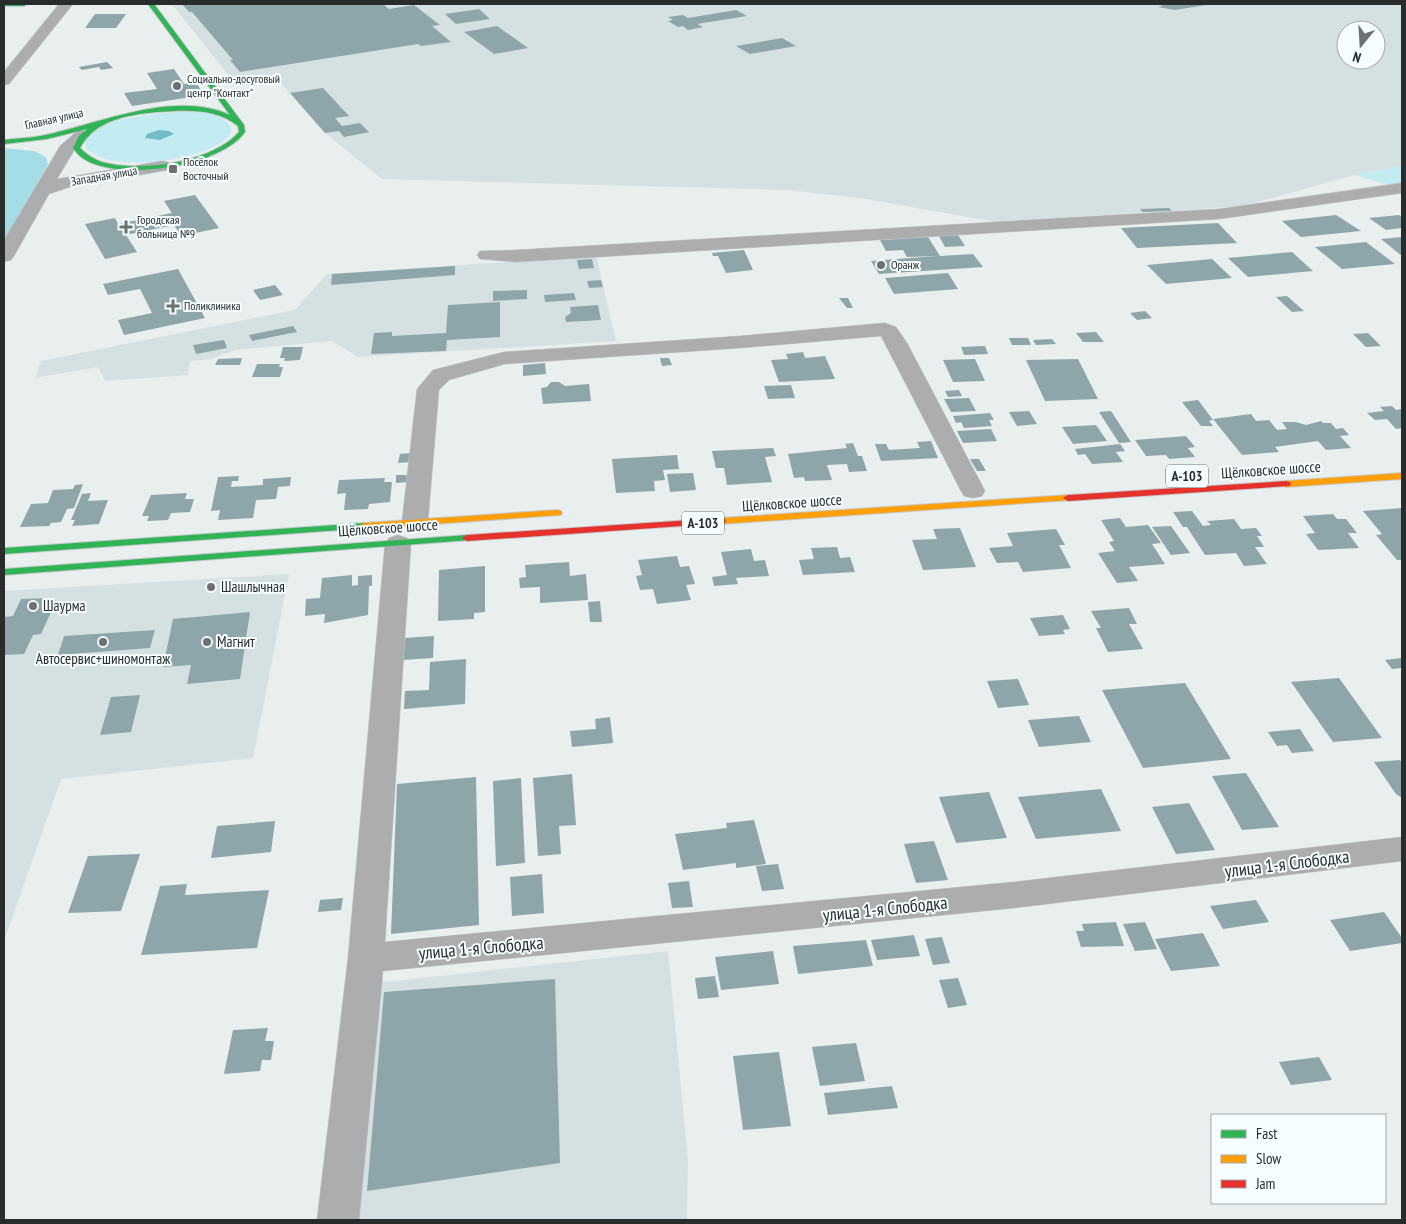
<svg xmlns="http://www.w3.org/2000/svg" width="1406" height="1224" viewBox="0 0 1406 1224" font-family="'PT Sans Narrow',sans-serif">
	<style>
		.built { fill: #d5e0e3; fill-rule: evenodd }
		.green { fill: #c3ebf2 }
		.forest { fill: #a5dde7 }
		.water { fill: #73bbc6 }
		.building { fill: #8ea6a9 }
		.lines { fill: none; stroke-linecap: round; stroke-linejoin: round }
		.street-casing { stroke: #c7cacb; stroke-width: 1 }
		.fast-casing { stroke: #c7cacb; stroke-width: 2 }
		.slow-casing { stroke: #c7cacb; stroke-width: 2 }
		.jam-casing { stroke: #c7cacb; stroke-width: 2 }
		.street { fill: #acadae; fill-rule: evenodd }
		.fast { fill: #30b455; fill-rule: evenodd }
		.slow { fill: #ff9f0a; fill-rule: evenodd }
		.jam { fill: #e5322d; fill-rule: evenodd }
		.poi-dot { fill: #6c7071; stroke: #f5fdfe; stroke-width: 2 }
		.labels { text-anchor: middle; stroke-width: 4; stroke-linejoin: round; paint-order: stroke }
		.far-poi-label { font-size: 12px; fill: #282c2d; stroke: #f5fdfe; text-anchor: start }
		.far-street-label { font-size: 12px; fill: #282c2d; stroke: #f5fdfe }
		.shield { fill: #f5fdfe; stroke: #666b6c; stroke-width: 1 }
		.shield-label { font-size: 14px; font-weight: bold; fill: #282c2d }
		.street-label { font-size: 15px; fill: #282c2d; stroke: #f5fdfe }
		.poi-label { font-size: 15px; fill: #282c2d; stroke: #f5fdfe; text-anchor: start }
		.near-street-label { font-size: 18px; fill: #282c2d; stroke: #f5fdfe }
	</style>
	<rect width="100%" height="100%" fill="#e9eeef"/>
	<path class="built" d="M172,4H1402V166L1354,175L1244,206L996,222L866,199L789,190L382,179L325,133L277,79L237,86ZM1346,30H1376V60H1346Z
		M596,256L616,341L358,357L332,341L235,350L212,359L190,361L188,375L105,381L98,367L35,378L41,361L295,310L327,274Z
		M289,574L253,758L61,779L4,941V591Z
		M668,951L688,1160L687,1220H356L377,983Z"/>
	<path class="green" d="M188,111C202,113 226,113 232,130L229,136C209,159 131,169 103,158C97,156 92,152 86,149C77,117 169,113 188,111Z
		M1402,166V184L1392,186L1354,175Z"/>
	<path class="forest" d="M4,148L34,151L46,157L48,164L4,242Z"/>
	<path class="water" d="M159,130L169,131L174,134L160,140L145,138L147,134Z"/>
	<path class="building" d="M182,4H383L389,9L414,5L440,25L432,26L451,42L421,46L418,44L240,72L230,60H233L192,12H189Z
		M1158,4H1206V5L1175,10L1158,7L1163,6Z
		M479,9L490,19L456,24L445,14Z
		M736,10L747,16L697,24L703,27L688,30L683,26L678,27L668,21L673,20L668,17L683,15L688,18Z
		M95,14H126L116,28H85Z
		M497,26L528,48L494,54L464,32Z
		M782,38L796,46L750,54L736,46Z
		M107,62L113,68L101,70L99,67L82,70L79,67Z
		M174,69L184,84L196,83L205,95L132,106L124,93L157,89L147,73Z
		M323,88L349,116L335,118L342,126L360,123L369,132L344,137L339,131L325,133L290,93Z
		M195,195L219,228L181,236L174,225L126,235L137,252L105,259L85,224L115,218L118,224L172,213L164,201Z
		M1169,208L1172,211L1143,212L1140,209Z
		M1336,215L1361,231L1301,237L1282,221Z
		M1399,215L1402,217V228L1386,230L1369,218Z
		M1218,223L1237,243L1137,248L1121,228Z
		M958,235L965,246L945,247L939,236Z
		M928,237L940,256L973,254L983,267L879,274L871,261L937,256L907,257L903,250L886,251L880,240Z
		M1402,237V256L1381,239Z
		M1366,242L1395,264L1342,269L1315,247Z
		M744,250L753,270L726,273L718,256H713L712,253Z
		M1292,252L1313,271L1248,277L1228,258Z
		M592,259L594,268L579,269L577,260Z
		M1212,259L1232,278L1166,284L1147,265Z
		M455,266V275L331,285L332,274Z
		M178,269L205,318L124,335L118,320L152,313L140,289L108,295L103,284Z
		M948,273L958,289L894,294L885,278Z
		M601,280L603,287L589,288L587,281Z
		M275,285L283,295L260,300L253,290Z
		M527,290V299L493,301V291Z
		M574,293L576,300L545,302L544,295Z
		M1287,296L1304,311L1292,312L1276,297Z
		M839,298H848L853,308H847Z
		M500,302V337L447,340L446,351L371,354L374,333L392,332V336L446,333L448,305Z
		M598,305L601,320L566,322L565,317L571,313L570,307Z
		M1145,311L1152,318L1137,320L1130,313Z
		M293,326L297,332L252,341L249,335Z
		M1096,332L1104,342H1083L1076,333Z
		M1368,333L1381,346L1366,347L1353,334Z
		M1009,338H1028L1031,345H1012Z
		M1052,339L1056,344L1036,345L1033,340Z
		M224,340L227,348L196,354L193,345Z
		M985,346L988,354L964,355L961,347Z
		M283,347H303L300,360L284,361L285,358H280Z
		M803,352L805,358L825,356L835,379L779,382L771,360L788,359L786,354Z
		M242,358L240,365H215L218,359Z
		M660,358H669L672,365L662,366Z
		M975,359L985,381L953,382L943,360Z
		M1078,359L1098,399L1045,401L1026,360Z
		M545,363L546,374L523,376V365Z
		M257,364H280L279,367H283L280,377H252Z
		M551,382H559L565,386L589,384L591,401L543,404L541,388L547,387Z
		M791,385L795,398L768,399L764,386Z
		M959,390L962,396L948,397L945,391Z
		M969,398L976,411L951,412L944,399Z
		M1198,400L1213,420L1209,421L1213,426H1201L1182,402Z
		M1392,406L1396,410L1402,409V428L1396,429L1387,419L1375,420L1367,413L1384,411L1380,407Z
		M1029,411L1037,424L1017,426L1009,412Z
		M1111,411L1131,442L1119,443L1099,412Z
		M990,413L994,420H989L992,426L964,428L961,422L956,423L953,416Z
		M1251,414L1256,421L1269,420L1277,430L1287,429L1282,422H1296L1306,425L1321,421L1323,423H1331L1336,429L1343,428L1349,435L1340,436L1351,448L1326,450L1318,441L1275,447L1279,452L1242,455L1213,419Z
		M1096,425L1107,441L1073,444L1062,427Z
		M991,429L997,441L963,443L957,431Z
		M1186,436L1195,447L1188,448L1195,457L1169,459L1166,455L1146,456L1135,440Z
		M931,441L938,458L881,461L875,444H886L889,450L920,448L917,442Z
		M853,443L858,456H862L867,471L849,472L847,464L827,465L832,480L805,481L804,477L794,478L788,454L847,448L845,444Z
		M1120,444L1125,451L1116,452L1123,462L1092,464L1085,454L1078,455L1075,449Z
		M773,448L776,456L765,457L772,482L727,485L724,468H716L712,451Z
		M411,453V462L398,463L400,454Z
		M677,455L679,469L663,470L665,480L654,481L655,491L616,493L612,459Z
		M970,459H979L986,471H977Z
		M693,473L696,490L670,492L667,474Z
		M396,475H409L408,482L396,483Z
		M239,476L238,481H232L231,487L263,485V479L291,477L290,486L278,487L276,499L256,500L253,518L218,520L220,510L211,511L218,477Z
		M385,478L384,482H392L390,502L369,504L368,509L344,510L346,493L337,494L339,480Z
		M83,484L74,508L67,509L61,522L51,523L49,526L20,527L31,504L48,503L53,490L73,489L75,485Z
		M91,493L88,501L108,500L99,524L72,526L75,520H71L82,494Z
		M187,493L185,499H194L190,512L171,513L168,520L147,521L149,516H142L151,495Z
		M1402,508V560H1397L1376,535L1382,534L1363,511Z
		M1192,511L1203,526L1211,525L1207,521L1234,519L1241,529L1256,528L1262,536H1257L1264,547H1255L1267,564L1244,566L1236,553L1205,555L1187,527H1183L1173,512Z
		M1333,514L1337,519H1346L1357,533H1348L1359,548L1318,550L1306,534L1315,533L1303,516Z
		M1120,518L1126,527L1148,525L1161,543L1152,544L1165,564L1129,567L1138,581L1117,583L1098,553L1115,551L1109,542L1114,541L1101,520Z
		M1171,526L1190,553L1171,555L1152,527Z
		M960,528L976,567L923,570L912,540L937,539L933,529Z
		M1056,529L1065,545H1059L1071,568L1023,572L1018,562L997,563L989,548L1013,546L1007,533Z
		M837,547L840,558L850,557L855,572L803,575L799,560L814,559L811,548Z
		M751,549L754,561L765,560L769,576L736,578L738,584L714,586L712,577L727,575L721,552Z
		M677,556L680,567L689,566L695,584L686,585L691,600L657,604L653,589L640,590L636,576L642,575L638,560Z
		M569,562L570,576L586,574L588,600L540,603V587L520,588L519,578L526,577L525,565Z
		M485,566V612L474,613V619L438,621L439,570Z
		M352,575V586L358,585V576L372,575V586H369L368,615L324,623L325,614L305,616L306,599L320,598L322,578Z
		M48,598L43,610H52L41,634L33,635L24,654L4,655V617L13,616L21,599Z
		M600,601L602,622H590L588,602Z
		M1129,608L1137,624H1129L1143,649L1108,652L1096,628H1101L1091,611Z
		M250,612L240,679L187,684L191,665L163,667L173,619Z
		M1063,615L1070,629L1063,630L1065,634L1039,636L1030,618Z
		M155,630L150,648L58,655L64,636Z
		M434,636L433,658L403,660L404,638Z
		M1402,658V668L1392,669L1385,660Z
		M466,659L465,704L404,709L405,691L429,690L430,662Z
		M1339,678L1382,738L1333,742L1291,682Z
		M1018,679L1029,705L998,708L987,681Z
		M1185,683L1231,759L1143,768L1102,690Z
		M140,695L131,732L100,735L111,697Z
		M1079,716L1091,742L1039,747L1028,720Z
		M610,717L613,743L572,747L570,731L596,729L595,719Z
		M1300,729L1314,751L1292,753L1287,745L1277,746L1268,732Z
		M1400,760L1402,763V798L1396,794L1374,762Z
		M1246,773L1279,827L1242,830L1212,776Z
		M572,774L576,825L559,826L561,854L538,856L533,778Z
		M476,777L479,925L391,934L397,784Z
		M521,778L525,863L496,866L493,781Z
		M1101,789L1121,831L1036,839L1018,797Z
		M989,792L1007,838L956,843L939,797Z
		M1189,803L1215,850L1176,854L1152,807Z
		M754,820L766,864L736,868V863L683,870L675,834L727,828L726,823Z
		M275,821L271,852L211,858L217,826Z
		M934,841L948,880L916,883L904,844Z
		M140,854L121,911L68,913L88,856Z
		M778,864L784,889L762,891L756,866Z
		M542,874L544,913L512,916L510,877Z
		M689,881L693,907L672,908L668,883Z
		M187,884L185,895L269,890L257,948L141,955L160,886Z
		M343,898L341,910L318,912L320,900Z
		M1256,900L1269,922L1223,929L1210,906Z
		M1384,912L1402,938V943L1350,951L1330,920Z
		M1116,922L1124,946L1081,947L1076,931H1084L1082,924Z
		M1145,922L1157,949L1135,951L1123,924Z
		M1203,933L1220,966L1171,971L1155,939Z
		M914,935L920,956L877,960L871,940Z
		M942,937L950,963L933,965L925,939Z
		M866,940L873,966L798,974L793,946Z
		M773,951L779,984L721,990L715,957Z
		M715,976L719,997L698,999L695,978Z
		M958,978L967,1005L948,1008L939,980Z
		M555,979L560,1163L367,1191L384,992Z
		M268,1028L265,1041H274L271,1060H262L260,1071L224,1074L233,1030Z
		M856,1043L865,1081L820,1086L812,1047Z
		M779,1052L791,1126L743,1130L733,1056Z
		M1319,1057L1332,1080L1291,1085L1279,1062Z
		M892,1086L898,1108L828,1115L824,1093Z"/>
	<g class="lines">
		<defs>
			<path id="street" d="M59,4H73L9,84L4,85V72Z
				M82,130L90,135L75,149L57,179L162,161L168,162L171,166L168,170L162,171L70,187L49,194L14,256L11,260L4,262V240L60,146L76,132Z
				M1402,183V193L1219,219L516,262L480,259L477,255L480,251L516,250L1219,209Z
				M885,323L896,327L907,343L985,491L982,496L973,498L964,496L961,491L881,336L740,348L505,364L449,380L439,390L428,521L424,526L415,529L406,526L402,521L417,389L433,370L504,352L740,336Z
				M398,535L407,538L411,543L385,942L1014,882L1402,837V861L1014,908L383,971L359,1220H317L348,958L385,543L389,538Z"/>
			<path id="fast" d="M4,4H27L24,6H4Z
				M148,4H154L244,125L245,132C220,167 120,182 84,159C79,156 76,152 73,148L79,136L87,129L47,139L4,144V140C19,138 35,138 50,134C102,122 177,90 230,115ZM174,111C197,110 219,111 238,126L239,132C213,162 140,173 102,162C93,159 86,154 80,148C97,115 141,113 174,111Z
				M364,523L368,524L369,526L368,528L4,554V548Z
				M467,535L471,536L472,538L471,540L4,575V569Z"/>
			<path id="slow" d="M1402,473V479L1286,487L1281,484L1286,481Z
				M1068,495L1072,496L1073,498L1072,500L721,524L716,521L721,518Z
				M557,510L561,511L562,513L561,515L364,529L359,526L364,523Z"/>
			<path id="jam" d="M1286,481L1290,482L1291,484L1290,486L1068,501L1063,498L1068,495Z
				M721,518L725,519L726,521L725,523L467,541L462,538L467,535Z"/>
		</defs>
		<use href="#street" class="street-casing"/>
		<use href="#fast" class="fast-casing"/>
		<use href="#slow" class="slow-casing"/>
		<use href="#jam" class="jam-casing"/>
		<use href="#street" class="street"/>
		<use href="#fast" class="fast"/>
		<use href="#slow" class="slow"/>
		<use href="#jam" class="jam"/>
	</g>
	<g class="poi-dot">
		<circle cx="177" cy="86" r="5"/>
		<rect x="168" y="164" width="10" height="10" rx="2.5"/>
		<path d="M123.5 219.5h5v5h5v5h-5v5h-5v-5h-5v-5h5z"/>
		<circle cx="881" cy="265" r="5"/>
		<path d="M170.5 298.5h5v5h5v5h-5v5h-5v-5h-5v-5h5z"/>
		<circle cx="211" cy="587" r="5"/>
		<circle cx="33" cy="606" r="5"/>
		<circle cx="103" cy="642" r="5"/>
		<circle cx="207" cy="642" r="5"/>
	</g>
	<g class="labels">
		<g class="far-poi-label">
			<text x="187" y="83">Социально-досуговый<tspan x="187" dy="14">центр "Контакт"</tspan></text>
			<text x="183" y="166">Посёлок<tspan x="183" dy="14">Восточный</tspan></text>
			<text x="137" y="224">Городская<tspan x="137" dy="14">больница №9</tspan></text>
			<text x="891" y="269">Оранж</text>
			<text x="184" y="310">Поликлиника</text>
		</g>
		<g class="far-street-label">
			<text transform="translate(54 119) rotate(-13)" y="4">Главная улица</text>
			<text transform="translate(104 176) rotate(-10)" y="4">Западная улица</text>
		</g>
		<g class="shield">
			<rect x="1166" y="464.5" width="42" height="23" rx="4"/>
			<rect x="682" y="511.5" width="42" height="23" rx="4"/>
		</g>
		<g class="shield-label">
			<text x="1187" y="481">А-103</text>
			<text x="703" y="528">А-103</text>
		</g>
		<g class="street-label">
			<text transform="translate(1271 470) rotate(-4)" y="5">Щёлковское шоссе</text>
			<text transform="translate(792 503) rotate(-4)" y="5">Щёлковское шоссе</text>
			<text transform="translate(388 528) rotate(-4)" y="5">Щёлковское шоссе</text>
		</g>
		<g class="poi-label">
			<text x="221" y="592">Шашлычная</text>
			<text x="43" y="611">Шаурма</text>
			<text x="217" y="647">Магнит</text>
			<text x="103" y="664" text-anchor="middle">Автосервис+шиномонтаж</text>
		</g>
		<g class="near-street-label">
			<text transform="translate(1287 864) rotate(-7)" y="6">улица 1-я Слободка</text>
			<text transform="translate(885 909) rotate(-6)" y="6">улица 1-я Слободка</text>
			<text transform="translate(481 948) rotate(-5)" y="6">улица 1-я Слободка</text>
		</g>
	</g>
	<rect width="1406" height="1224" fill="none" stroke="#282c2d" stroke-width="10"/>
	<rect x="1211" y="1114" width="175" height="90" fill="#f5fdfe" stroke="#a3a9aa"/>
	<rect x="1221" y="1130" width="25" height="8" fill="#30b455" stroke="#a3a9aa"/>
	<text x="1256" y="1139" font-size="15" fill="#282c2d">Fast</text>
	<rect x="1221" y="1155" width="25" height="8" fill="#ff9f0a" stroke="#a3a9aa"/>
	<text x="1256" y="1164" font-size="15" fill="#282c2d">Slow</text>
	<rect x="1221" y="1180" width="25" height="8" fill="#e5322d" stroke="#a3a9aa"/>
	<text x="1256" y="1189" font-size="15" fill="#282c2d">Jam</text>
	<g transform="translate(1361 45) rotate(198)"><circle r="24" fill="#f5fdfe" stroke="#a3a9aa"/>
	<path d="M0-4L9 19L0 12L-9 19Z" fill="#6c7071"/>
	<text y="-8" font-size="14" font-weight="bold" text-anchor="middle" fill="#282c2d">N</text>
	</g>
</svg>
